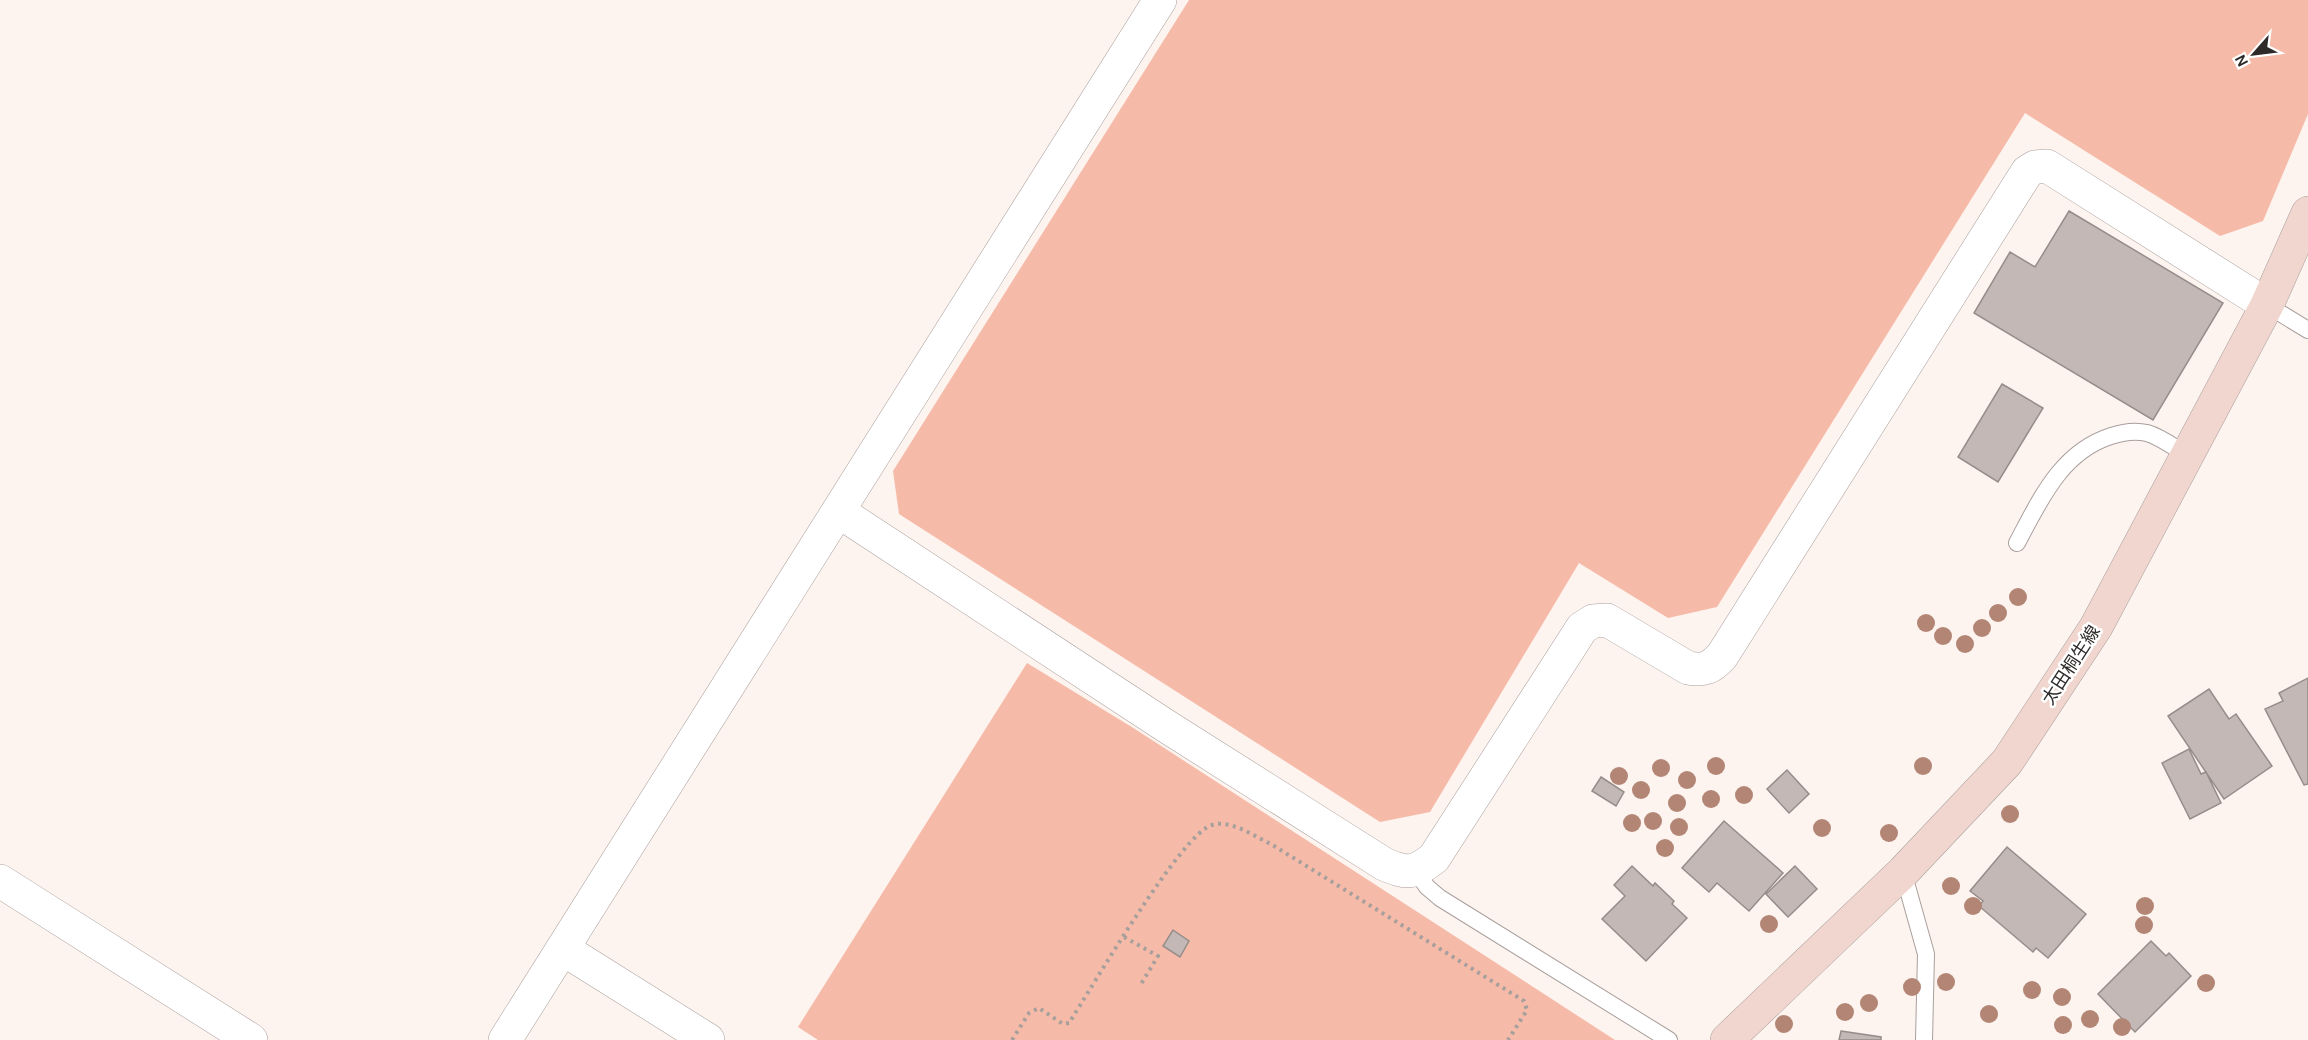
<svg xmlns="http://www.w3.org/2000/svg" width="2308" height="1040" viewBox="0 0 2308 1040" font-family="Karla,'Noto Sans JP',sans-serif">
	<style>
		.green { fill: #f6bba8 }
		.building { fill: #c3b8b5; stroke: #968d89; stroke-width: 1.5 }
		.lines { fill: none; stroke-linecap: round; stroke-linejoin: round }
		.service-casing { stroke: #a99f9c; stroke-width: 18 }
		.minor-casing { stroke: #a99f9c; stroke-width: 34 }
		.secondary-casing { stroke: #a99f9c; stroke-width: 34 }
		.path { stroke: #a79f9c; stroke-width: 4; stroke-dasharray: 3 4.5; stroke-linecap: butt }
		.service { stroke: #fff; stroke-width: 16 }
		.minor { stroke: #fff; stroke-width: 33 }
		.secondary { stroke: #f0d6ce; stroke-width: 33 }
		.tree { fill: #b38574 }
		.labels { text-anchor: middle; stroke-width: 5; stroke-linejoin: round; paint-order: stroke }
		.street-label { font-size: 18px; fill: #2e2a29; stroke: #fff }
	</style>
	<rect width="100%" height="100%" fill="#fdf3ef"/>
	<path class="green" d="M1189,0H2308V114L2263,221L2220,236L2025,113L1717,607L1668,618L1579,563L1430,812L1380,822L899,514L893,471Z
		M1027,663L1135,729L1615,1040H818L798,1027Z"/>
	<path class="building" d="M2069,211L2223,303L2153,420L1974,313L2010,252L2035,267Z
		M2002,384L2043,408L1998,482L1958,457Z
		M2308,678V784L2304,785L2265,709L2283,701L2279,693Z
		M2209,689L2229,719L2236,714L2272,766L2224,799L2168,716Z
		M2189,749L2201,774L2206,772L2221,803L2190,819L2162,763Z
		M1787,770L1809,794L1789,813L1767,789Z
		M1601,777L1624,792L1616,806L1592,791Z
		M1724,821L1783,873L1749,911L1717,883L1709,892L1682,868Z
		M2007,847L2086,914L2048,958L2036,948L2033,952L1979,906L1983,901L1970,891Z
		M1632,866L1653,886L1655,883L1674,901L1672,904L1687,918L1646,961L1602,919L1625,896L1614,885Z
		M1795,866L1817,889L1788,917L1766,894Z
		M1173,930L1189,941L1180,957L1163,946Z
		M2151,941L2166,956L2169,953L2191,976L2135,1032L2098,994Z
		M1841,1031L1881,1037V1040H1839Z"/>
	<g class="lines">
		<defs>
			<path id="service" d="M2267,305L2308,330
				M2017,543C2040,500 2061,452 2111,436C2123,432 2134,430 2147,433C2161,437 2175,448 2187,455
				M1416,871L1427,887L1440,898L1669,1040
				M1903,872L1926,954L1924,1040"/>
			<path id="minor" d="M838,511L1166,726L1384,864C1407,874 1414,874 1434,858L1582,628L1593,621L1607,620L1688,668C1704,671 1711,668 1722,656L2027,172L2035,167L2047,166L2267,305
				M0,881L251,1040
				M563,949L708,1040
				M505,1040L1160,0"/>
			<path id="secondary" d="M1727,1040L1903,872L2007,762L2096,627L2267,305L2308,213"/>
		</defs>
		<use href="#service" class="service-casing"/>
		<use href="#minor" class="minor-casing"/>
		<use href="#secondary" class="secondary-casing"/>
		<path class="path" d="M1124,937L1158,956L1141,984
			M1012,1040L1029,1013L1039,1008L1063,1024L1069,1023C1091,989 1181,834 1212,825C1231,819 1255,837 1271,844L1524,1001L1527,1010L1508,1040"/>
		<use href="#service" class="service"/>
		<use href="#minor" class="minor"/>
		<use href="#secondary" class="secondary"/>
	</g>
	<g class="tree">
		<circle cx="2018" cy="597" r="9"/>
		<circle cx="1998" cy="613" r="9"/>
		<circle cx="1926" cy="623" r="9"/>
		<circle cx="1982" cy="628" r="9"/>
		<circle cx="1943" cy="636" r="9"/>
		<circle cx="1965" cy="644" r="9"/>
		<circle cx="1716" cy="766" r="9"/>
		<circle cx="1923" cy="766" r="9"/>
		<circle cx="1661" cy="768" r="9"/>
		<circle cx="1619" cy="776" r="9"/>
		<circle cx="1687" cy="780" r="9"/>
		<circle cx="1641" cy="790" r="9"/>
		<circle cx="1744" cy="795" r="9"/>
		<circle cx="1711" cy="799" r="9"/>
		<circle cx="1677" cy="803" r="9"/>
		<circle cx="2010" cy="814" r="9"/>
		<circle cx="1653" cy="821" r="9"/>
		<circle cx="1632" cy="823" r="9"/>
		<circle cx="1679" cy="827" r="9"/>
		<circle cx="1822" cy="828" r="9"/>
		<circle cx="1889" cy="833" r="9"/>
		<circle cx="1665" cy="848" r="9"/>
		<circle cx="1951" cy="886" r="9"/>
		<circle cx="1973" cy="906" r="9"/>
		<circle cx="2145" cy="906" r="9"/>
		<circle cx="1769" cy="924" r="9"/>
		<circle cx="2144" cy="925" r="9"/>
		<circle cx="1946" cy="982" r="9"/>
		<circle cx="2206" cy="983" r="9"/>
		<circle cx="1912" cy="987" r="9"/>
		<circle cx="2032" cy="990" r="9"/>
		<circle cx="2062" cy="997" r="9"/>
		<circle cx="1869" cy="1003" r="9"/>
		<circle cx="1845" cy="1012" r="9"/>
		<circle cx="1989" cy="1014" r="9"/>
		<circle cx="2090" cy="1019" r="9"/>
		<circle cx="1784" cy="1024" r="9"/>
		<circle cx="2063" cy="1025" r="9"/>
		<circle cx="2122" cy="1027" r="9"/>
	</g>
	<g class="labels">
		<g class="street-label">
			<text transform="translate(2071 665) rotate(-57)" y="6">太田桐生線</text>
		</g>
	</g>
	<g transform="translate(2254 54) rotate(242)" stroke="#ffffff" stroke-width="4.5" paint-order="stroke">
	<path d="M0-4.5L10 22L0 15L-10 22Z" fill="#2e2a29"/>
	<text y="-9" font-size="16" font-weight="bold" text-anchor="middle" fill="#2e2a29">N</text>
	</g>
</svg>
